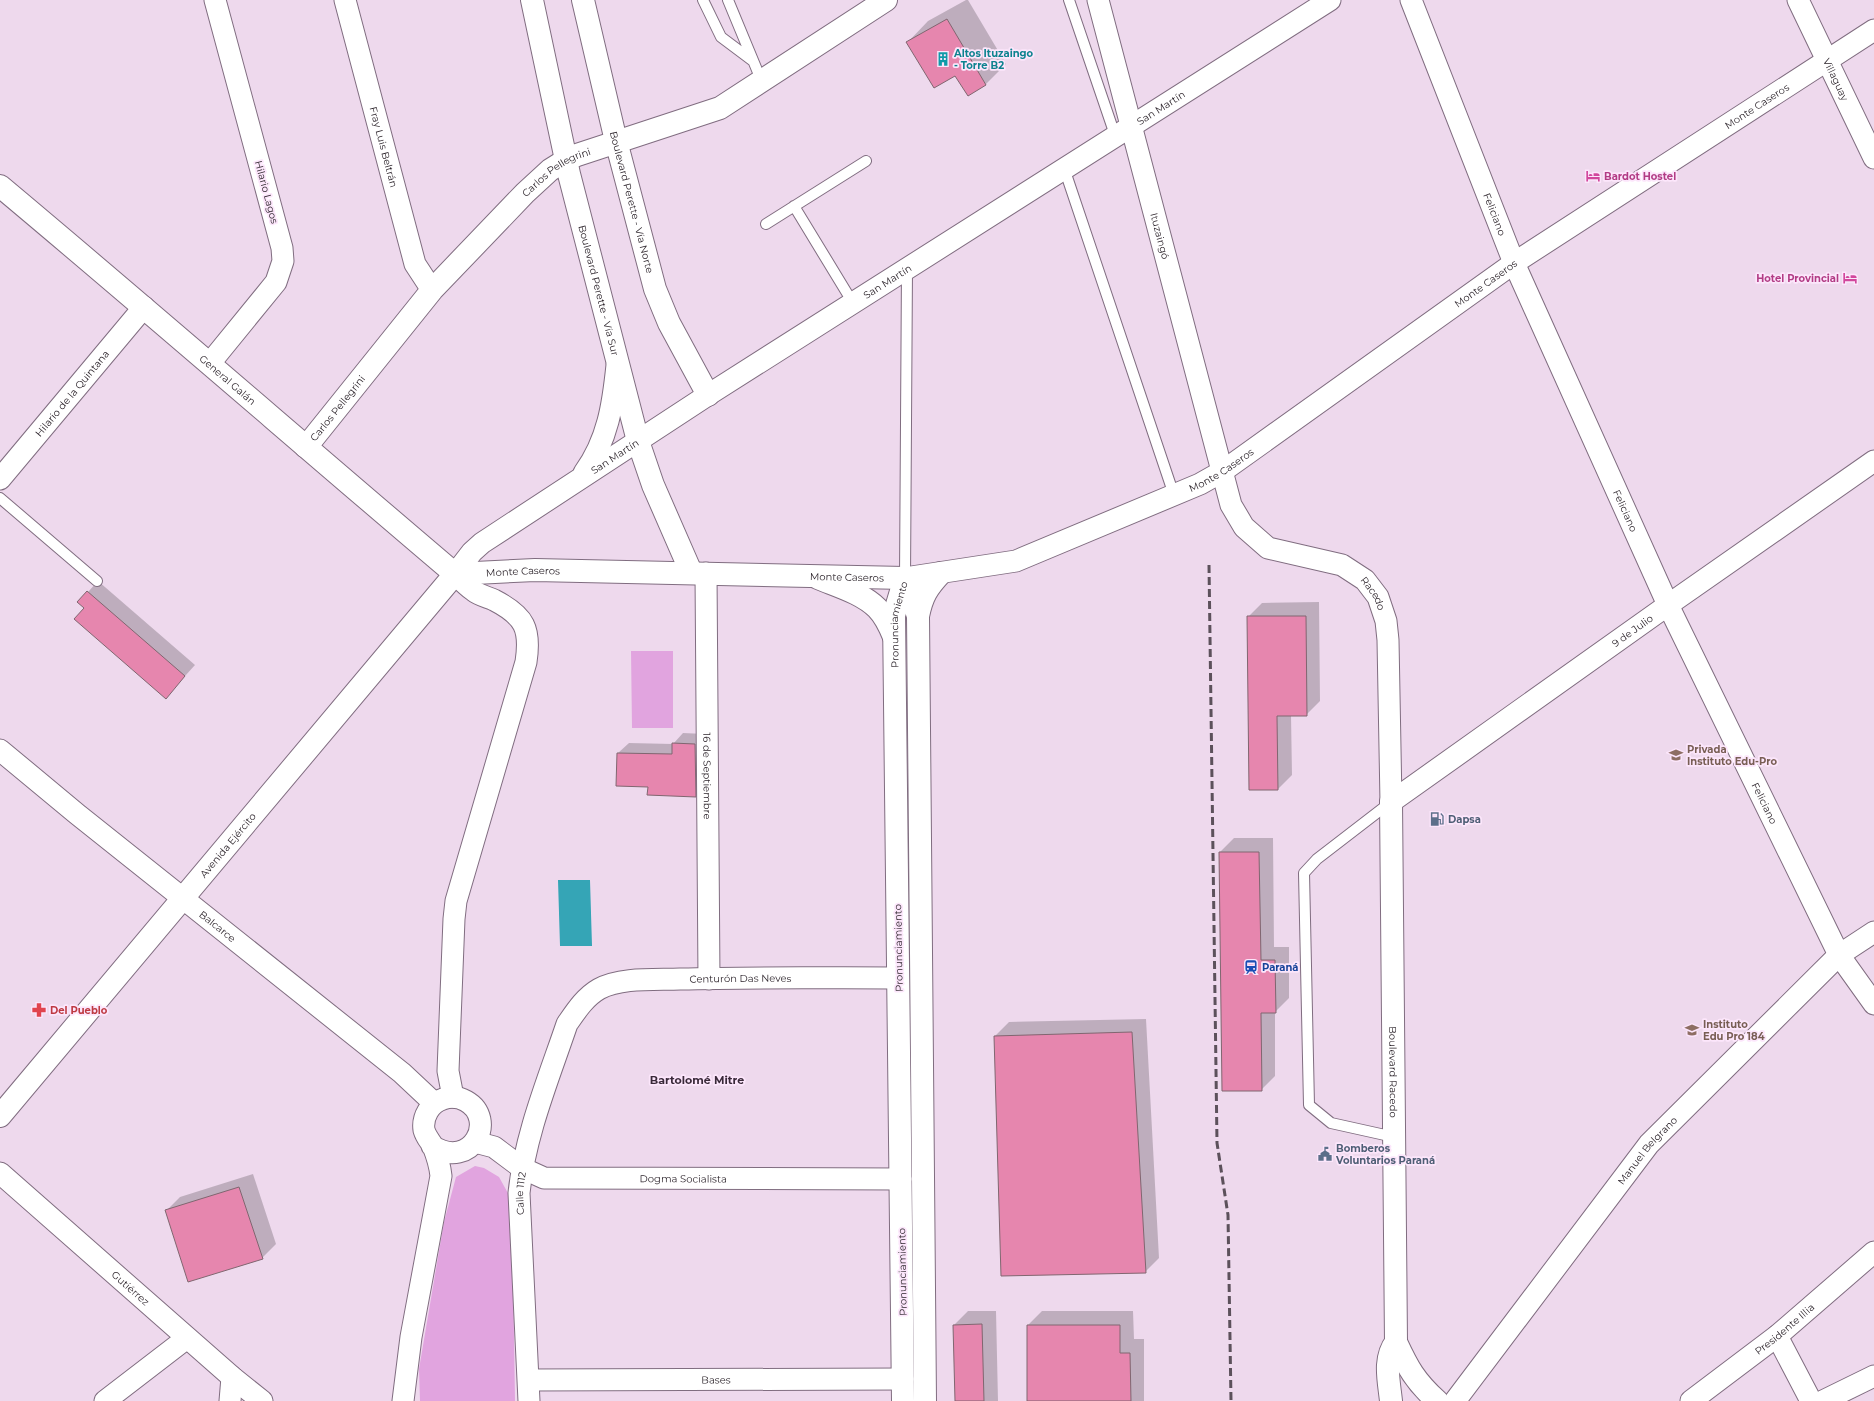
<svg xmlns="http://www.w3.org/2000/svg" width="1874" height="1401" viewBox="0 0 1874 1401" font-family="Montserrat,sans-serif">
	<style>
		.green { fill: #e1a4df }
		.water { fill: #35a5b6 }
		.shadow { fill: #0003 }
		.building { fill: #e686ae; stroke: #806670 }
		.lines { fill: none; stroke-linecap: round; stroke-linejoin: round }
		.service-casing { stroke: #806d80; stroke-width: 12 }
		.minor-casing { stroke: #806d80; stroke-width: 23 }
		.tertiary-casing { stroke: #806d80; stroke-width: 24 }
		.secondary-casing { stroke: #806d80; stroke-width: 24 }
		.service { stroke: #fff; stroke-width: 10 }
		.minor { stroke: #fff; stroke-width: 21 }
		.tertiary { stroke: #fff; stroke-width: 22 }
		.secondary { stroke: #fff; stroke-width: 22 }
		.rail { stroke: #5c515b; stroke-width: 3; stroke-dasharray: 8 4; stroke-linecap: butt }
		.labels { text-anchor: middle; stroke-width: 3.5; stroke-linejoin: round; paint-order: stroke }
		.culture-label { font-size: 10px; font-weight: bold; fill: #0d838f; stroke: #fce6fb; text-anchor: start }
		.street-label { font-size: 10px; fill: #2e262d; stroke: #fce6fb }
		.hotel-label { font-size: 10px; font-weight: bold; fill: #b23c85; stroke: #fce6fb; text-anchor: start }
		.education-label { font-size: 10px; font-weight: bold; fill: #785e54; stroke: #fce6fb; text-anchor: start }
		.service-label { font-size: 10px; font-weight: bold; fill: #4e5e75; stroke: #fce6fb; text-anchor: start }
		.transit-label { font-size: 10px; font-weight: bold; fill: #164399; stroke: #fce6fb; text-anchor: start }
		.health-label { font-size: 10px; font-weight: bold; fill: #be3a42; stroke: #fce6fb; text-anchor: start }
		.neighbourhood-label { font-size: 11px; font-weight: bold; fill: #392939; stroke: #fce6fb }
	</style>
	<rect width="100%" height="100%" fill="#eed9ed"/>
	<path class="green" d="M631,651H673V728H632Z
		M475,1166L484,1168L499,1177L509,1195L513,1273L515,1401H420L419,1369L444,1222L456,1177Z"/>
	<path class="water" d="M558,880H590L592,946H560Z"/>
	<path class="shadow" d="M966,0H968L1006,64L986,84L955,74L908,42L928,21Z
		M98,581L195,665L166,697L85,608L88,592Z
		M1319,602L1320,701L1306,715H1291L1292,775L1278,789L1248,617L1262,603Z
		M683,733L705,734L706,785L695,796L649,786L618,753L629,743L673,744Z
		M1234,838H1273L1274,947H1289V998L1275,1012V1076L1261,1090L1220,852Z
		M1146,1019L1159,1258L1145,1272L995,1036L1009,1022Z
		M253,1174L276,1244L262,1258L166,1211L180,1197Z
		M968,1311H996L998,1401H956L954,1325Z
		M1042,1311H1133L1134,1339H1144V1401H1028V1325Z"/>
	<path class="building" d="M947,19L986,85L968,96L955,76L934,88L906,42Z
		M87,591L185,676L166,699L74,619L84,608L77,602Z
		M1247,616H1306L1307,716H1277L1278,790H1249Z
		M672,743L695,744L696,797L647,795L648,787L616,786L617,753L672,754Z
		M1219,852H1259L1261,960H1275L1276,1013H1261L1262,1091H1222Z
		M1132,1032L1146,1273L1001,1276L994,1036Z
		M239,1187L263,1259L188,1282L165,1210Z
		M982,1324L984,1401H955L953,1325Z
		M1027,1325H1120V1353H1130L1131,1401H1027Z"/>
	<g class="lines">
		<defs>
			<path id="service" d="M703,0L721,37L753,61
				M728,0L762,82
				M1069,0L1115,135
				M1064,168L1174,495
				M794,206L853,303
				M766,224L866,161
				M0,498L97,581
				M905,578L907,268
				M1391,802L1317,859L1304,873L1309,1105L1331,1123L1394,1137"/>
			<g id="minor">
				<path id="s1" d="M345,0L415,264L432,290"/>
				<path id="s2" d="M1098,0L1231,505L1244,527L1268,548L1342,565L1365,580L1378,597L1386,621L1388,640L1391,802"/>
				<path id="s3" d="M1411,0L1514,263L1668,605L1839,955L1874,1004"/>
				<path id="s4" d="M1798,0L1874,158"/>
				<path d="M210,363L276,282L283,261L282,248L215,0"/>
				<path d="M584,473C608,440 613,404 617,365"/>
				<path id="s5" d="M0,479L144,307"/>
				<path id="s6" d="M706,573L709,979"/>
				<path id="s7" d="M905,578L1016,561L1200,484L1223,471L1514,263L1874,30"/>
				<path id="s8" d="M0,750L77,814L402,1073L434,1103"/>
				<path id="s9" d="M1391,802L1668,605L1874,461"/>
				<path id="s10" d="M453,1097L448,1071L454,919L456,901L526,662C531,629 525,616 494,600C487,597 479,595 474,591C467,586 461,580 455,574L472,552L482,543L708,395L1330,0"/>
				<path id="s11" d="M475,1142L494,1147L522,1168L544,1178L901,1179"/>
				<path id="s12" d="M0,1173L232,1377L262,1401"/>
				<path d="M1777,1336L1811,1401"/>
				<path id="s13" d="M529,1380L903,1379"/>
				<path d="M105,1401L187,1338"/>
				<path d="M230,1401L232,1377"/>
				<path d="M403,1401L411,1337L441,1176C440,1166 437,1156 433,1146C430,1141 426,1137 424,1130C422,1117 430,1103 443,1099C451,1096 459,1097 466,1101C498,1119 472,1171 432,1146"/>
				<path id="s14" d="M529,1401L519,1193C525,1135 548,1080 567,1024C576,1011 585,997 599,989C621,977 656,980 680,979C753,977 825,978 898,978"/>
				<path id="s15" d="M1455,1401L1649,1144L1839,955L1874,932"/>
				<path id="s16" d="M1691,1401L1777,1336L1874,1252"/>
				<path d="M1823,1401L1874,1376"/>
			</g>
			<g id="tertiary">
				<path id="s17" d="M532,0L569,174L638,441L653,485L691,572"/>
				<path id="s18" d="M583,0L616,141L655,289L669,323L708,395"/>
				<path id="s19" d="M0,186C153,314 303,445 455,574"/>
				<path id="s20" d="M306,447L432,290L525,193L550,170L566,160L577,155L720,108L886,0"/>
				<path id="s21" d="M455,574L535,570L905,578"/>
				<path id="s22" d="M1391,802L1396,1342C1408,1368 1415,1381 1437,1401"/>
				<path id="s23" d="M0,1116L455,574"/>
				<path d="M1391,1401C1389,1381 1383,1359 1396,1342"/>
			</g>
			<g id="secondary">
				<path d="M818,578C837,586 862,593 877,608C885,616 890,627 894,637"/>
				<path d="M905,578L918,616L925,1401"/>
				<path d="M918,616C922,596 927,588 941,573"/>
				<path id="s24" d="M903,1401L894,615L905,578"/>
			</g>
		</defs>
		<use href="#service" class="service-casing"/>
		<use href="#minor" class="minor-casing"/>
		<use href="#tertiary" class="tertiary-casing"/>
		<use href="#secondary" class="secondary-casing"/>
		<use href="#service" class="service"/>
		<use href="#minor" class="minor"/>
		<use href="#tertiary" class="tertiary"/>
		<use href="#secondary" class="secondary"/>
		<path class="rail" d="M1209,565L1217,1143L1228,1215L1231,1401"/>
	</g>
	<defs>
		<symbol id="building-bare" viewBox="-9 -9 18 18"><path d="M-4-6H4V6H1V3H-1V6H-4ZM-2.5-4.3h1.7v1.8h-1.7ZM.8-4.3h1.7v1.8H.8ZM-2.5-1h1.7V.8h-1.7ZM.8-1h1.7V.8H.8Z" fill="#0f9aa8" stroke="#fce6fb" stroke-width="2.5" paint-order="stroke"/></symbol>
		<symbol id="hotel-bare" viewBox="-9 -9 18 18"><path d="M-6-4.5h1.5V1H6V5H4.5V3h-9V5H-6ZM-4 0a1.8 1.8 0 1 1 3.6 0ZM.5 0V-2.5h3Q6-2.5 6 0Z" fill="#d1479c" stroke="#fce6fb" stroke-width="2.5" paint-order="stroke"/></symbol>
		<symbol id="school-bare" viewBox="-9 -9 18 18"><path d="M0-5L7-2L0 1L-7-2ZM-4 1L0 2.5L4 1V4Q0 6-4 4Z" fill="#8d6e63" stroke="#fce6fb" stroke-width="2.5" paint-order="stroke"/></symbol>
		<symbol id="fuel-bare" viewBox="-9 -9 18 18"><path d="M-5.5-6h7V0h2V4h1.3V-2.5L3-4.5l.8-.8L6-3V5H2.5V1h-1V6h-7ZM-4.2-4.7v3.2H.2V-4.7Z" fill="#5c6f8a" stroke="#fce6fb" stroke-width="2.5" paint-order="stroke"/></symbol>
		<symbol id="station-bare" viewBox="-9 -9 18 18"><path d="M-3-6H3Q5-6 5-4V2Q5 4 3 4L4.5 6H3L1.5 4h-3L-3 6H-4.5L-3 4Q-5 4-5 2V-4Q-5-6-3-6ZM-3.5-4v3h7v-3ZM-3.5 1v1.5H-2V1ZM2 1v1.5H3.5V1Z" fill="#1a4fb4" stroke="#fce6fb" stroke-width="2.5" paint-order="stroke"/></symbol>
		<symbol id="pharmacy-bare" viewBox="-9 -9 18 18"><path d="M-2-6h4v4h4v4h-4v4h-4v-4h-4v-4h4Z" fill="#e0444e" stroke="#fce6fb" stroke-width="2.5" paint-order="stroke"/></symbol>
		<symbol id="civic-bare" viewBox="-9 -9 18 18"><path d="M-.6-6.5H3V-4.5H.6V-3L4-1V1h2V6H-6V1h2V-1L-.6-3ZM-1.2 2.5V6h2.4V2.5Z" fill="#5c6f8a" stroke="#fce6fb" stroke-width="2.5" paint-order="stroke"/></symbol>
	</defs>
	<g fill-rule="evenodd">
		<use href="#building-bare" x="933" y="49" width="20" height="20"/>
		<use href="#hotel-bare" x="1583" y="166" width="20" height="20"/>
		<use href="#hotel-bare" x="1840" y="268" width="20" height="20"/>
		<use href="#school-bare" x="1666" y="745" width="20" height="20"/>
		<use href="#fuel-bare" x="1427" y="809" width="20" height="20"/>
		<use href="#station-bare" x="1241" y="957" width="20" height="20"/>
		<use href="#pharmacy-bare" x="29" y="1000" width="20" height="20"/>
		<use href="#school-bare" x="1682" y="1020" width="20" height="20"/>
		<use href="#civic-bare" x="1315" y="1144" width="20" height="20"/>
	</g>
	<g class="labels">
		<g class="culture-label">
			<text x="954" y="57">Altos Ituzaingo<tspan x="954" dy="12">- Torre B2</tspan></text>
		</g>
		<g class="street-label">
			<text dy="4" stroke="none"><textPath href="#s4" startOffset="88">Villaguay</textPath></text>
			<text dy="4" stroke="none"><textPath href="#s10" startOffset="1418">San Martín</textPath></text>
			<text dy="4" stroke="none"><textPath href="#s7" startOffset="985">Monte Caseros</textPath></text>
			<text dy="4" stroke="none"><textPath href="#s1" startOffset="152">Fray Luis Beltrán</textPath></text>
			<text dy="4" stroke="none"><textPath href="#s20" startOffset="374">Carlos Pellegrini</textPath></text>
			<text transform="translate(267 192) rotate(75)" y="4">Hilario Lagos</text>
			<text dy="4" stroke="none"><textPath href="#s18" startOffset="208">Boulevard Perette - Vía Norte</textPath></text>
			<text dy="4" stroke="none"><textPath href="#s3" startOffset="230">Feliciano</textPath></text>
			<text dy="4" stroke="none"><textPath href="#s2" startOffset="244">Ituzaingó</textPath></text>
			<text dy="4" stroke="none"><textPath href="#s10" startOffset="1094">San Martín</textPath></text>
			<text dy="4" stroke="none"><textPath href="#s7" startOffset="661">Monte Caseros</textPath></text>
			<text dy="4" stroke="none"><textPath href="#s17" startOffset="298">Boulevard Perette - Vía Sur</textPath></text>
			<text dy="4" stroke="none"><textPath href="#s19" startOffset="299">General Galán</textPath></text>
			<text dy="4" stroke="none"><textPath href="#s5" startOffset="112">Hilario de la Quintana</textPath></text>
			<text dy="4" stroke="none"><textPath href="#s20" startOffset="50">Carlos Pellegrini</textPath></text>
			<text dy="4" stroke="none"><textPath href="#s10" startOffset="770">San Martín</textPath></text>
			<text dy="4" stroke="none"><textPath href="#s7" startOffset="337">Monte Caseros</textPath></text>
			<text dy="4" stroke="none"><textPath href="#s3" startOffset="554">Feliciano</textPath></text>
			<text dy="4" stroke="none"><textPath href="#s21" startOffset="68">Monte Caseros</textPath></text>
			<text dy="4" stroke="none"><textPath href="#s21" startOffset="392">Monte Caseros</textPath></text>
			<text dy="4" stroke="none"><textPath href="#s2" startOffset="699">Racedo</textPath></text>
			<text dy="4" stroke="none"><textPath href="#s24" startOffset="777">Pronunciamiento</textPath></text>
			<text dy="4" stroke="none"><textPath href="#s9" startOffset="296">9 de Julio</textPath></text>
			<text dy="4" stroke="none"><textPath href="#s6" startOffset="203">16 de Septiembre</textPath></text>
			<text dy="4" stroke="none"><textPath href="#s3" startOffset="878">Feliciano</textPath></text>
			<text dy="4" stroke="none"><textPath href="#s23" startOffset="354">Avenida Ejército</textPath></text>
			<text dy="4" stroke="none"><textPath href="#s8" startOffset="280">Balcarce</textPath></text>
			<text transform="translate(898 948) rotate(-91)" y="4">Pronunciamiento</text>
			<text dy="4" stroke="none"><textPath href="#s14" startOffset="575">Centurón Das Neves</textPath></text>
			<text dy="4" stroke="none"><textPath href="#s22" startOffset="270">Boulevard Racedo</textPath></text>
			<text dy="4" stroke="none"><textPath href="#s15" startOffset="316">Manuel Belgrano</textPath></text>
			<text dy="4" stroke="none"><textPath href="#s11" startOffset="218">Dogma Socialista</textPath></text>
			<text dy="4" stroke="none"><textPath href="#s14" startOffset="208">Calle 1112</textPath></text>
			<text transform="translate(902 1272) rotate(-91)" y="4">Pronunciamiento</text>
			<text dy="4" stroke="none"><textPath href="#s12" startOffset="174">Gutiérrez</textPath></text>
			<text dy="4" stroke="none"><textPath href="#s16" startOffset="118">Presidente Illia</textPath></text>
			<text dy="4" stroke="none"><textPath href="#s13" startOffset="187">Bases</textPath></text>
		</g>
		<g class="hotel-label">
			<text x="1604" y="180">Bardot Hostel</text>
			<text x="1839" y="282" text-anchor="end">Hotel Provincial</text>
		</g>
		<g class="education-label">
			<text x="1687" y="753">Privada<tspan x="1687" dy="12">Instituto Edu-Pro</tspan></text>
			<text x="1703" y="1028">Instituto<tspan x="1703" dy="12">Edu Pro 184</tspan></text>
		</g>
		<g class="service-label">
			<text x="1448" y="823">Dapsa</text>
			<text x="1336" y="1152">Bomberos<tspan x="1336" dy="12">Voluntarios Paraná</tspan></text>
		</g>
		<g class="transit-label">
			<text x="1262" y="971">Paraná</text>
		</g>
		<g class="health-label">
			<text x="50" y="1014">Del Pueblo</text>
		</g>
		<g class="neighbourhood-label">
			<text x="697" y="1084">Bartolomé Mitre</text>
		</g>
	</g>
</svg>
